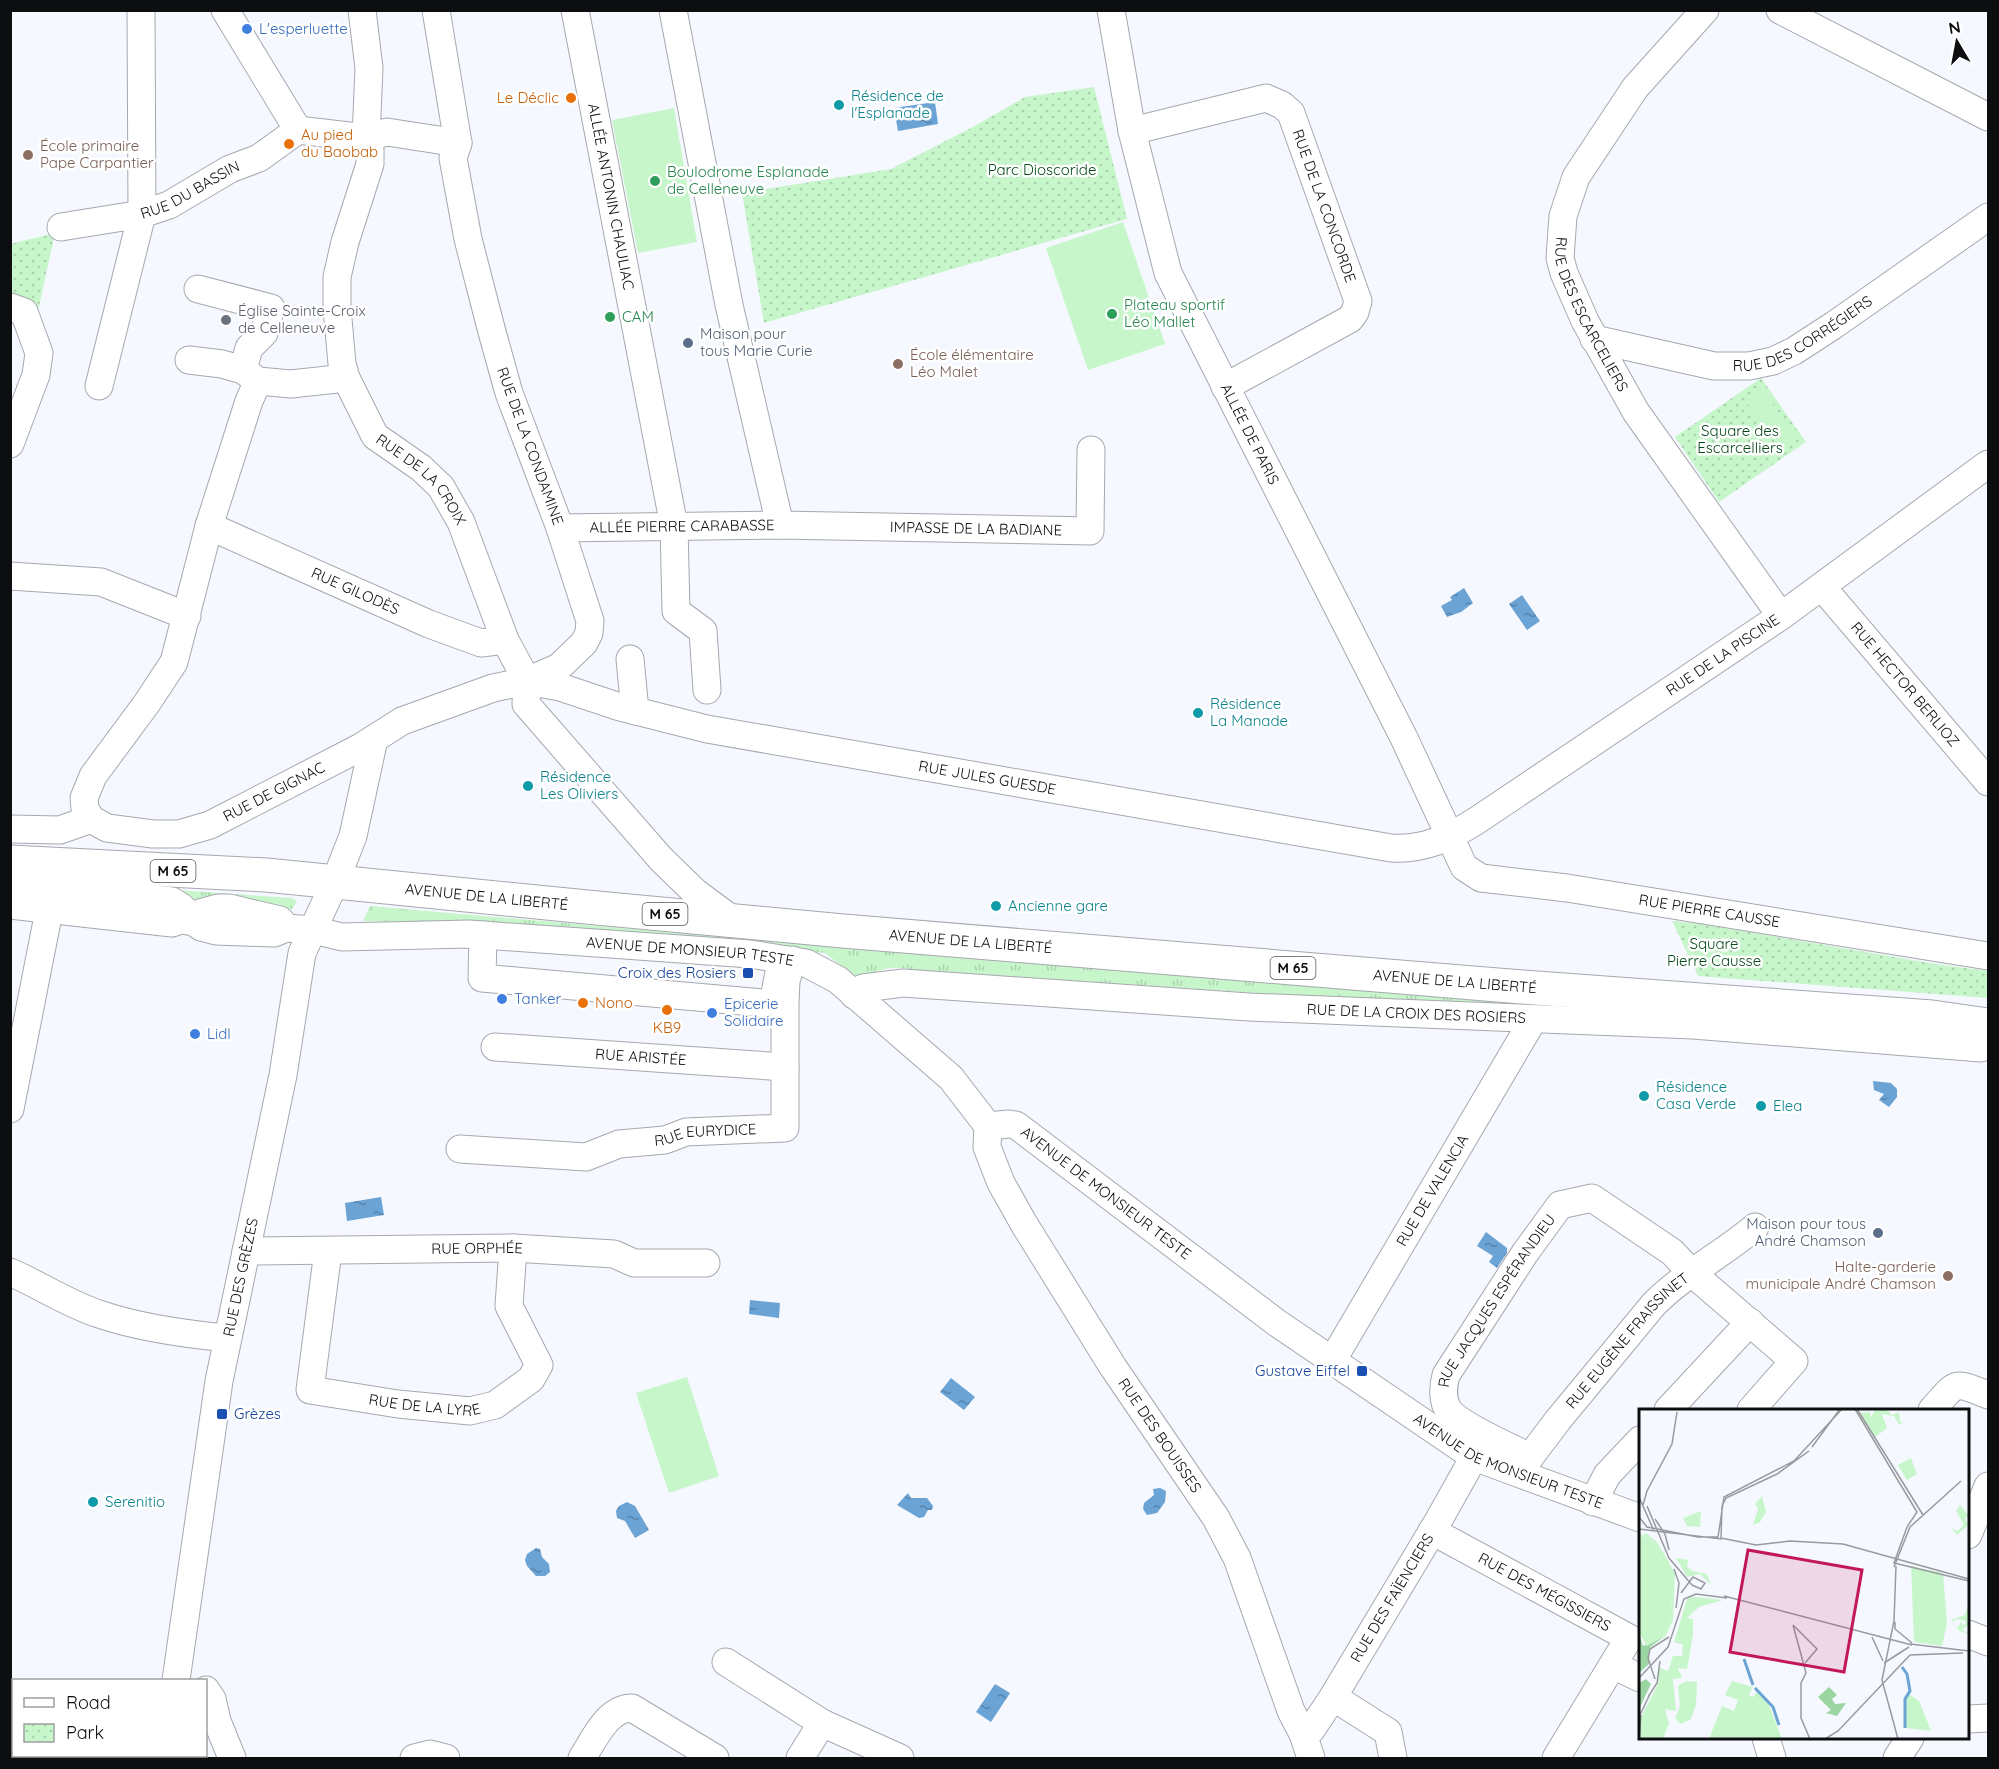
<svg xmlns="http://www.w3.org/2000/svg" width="1999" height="1769" viewBox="0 0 1999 1769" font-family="Quicksand,sans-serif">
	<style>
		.grass { fill: url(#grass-tufts) }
		.park { fill: url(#park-dots) }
		.garden { fill: #c7f6cb }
		.water { fill: url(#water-ripples) }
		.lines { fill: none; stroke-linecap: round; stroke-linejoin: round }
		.minor-casing { stroke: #a7a8af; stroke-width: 29 }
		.major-casing { stroke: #a7a8af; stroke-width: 35 }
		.minor { stroke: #fff; stroke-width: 27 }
		.major { stroke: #fff; stroke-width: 33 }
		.shop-dot { fill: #3f7fe0; stroke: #fff; stroke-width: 2 }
		.food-dot { fill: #e8710a; stroke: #fff; stroke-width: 2 }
		.culture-dot { fill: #0f9aa8; stroke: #fff; stroke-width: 2 }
		.education-dot { fill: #8d6e63; stroke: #fff; stroke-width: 2 }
		.leisure-dot { fill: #2e9e5b; stroke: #fff; stroke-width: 2 }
		.worship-dot { fill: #6b7280; stroke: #fff; stroke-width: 2 }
		.service-dot { fill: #5c6f8a; stroke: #fff; stroke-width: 2 }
		.transit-dot { fill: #1a4fb4; stroke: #fff; stroke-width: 2 }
		.labels { text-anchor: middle; stroke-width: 5; stroke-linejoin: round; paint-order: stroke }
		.shield { fill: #fff; stroke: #565658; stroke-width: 1.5 }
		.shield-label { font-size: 14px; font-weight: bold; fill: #0d0e10 }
		.shop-label { font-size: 15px; fill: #366cbe; stroke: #fff; text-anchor: start }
		.culture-label { font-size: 15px; fill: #0d838f; stroke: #fff; text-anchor: start }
		.food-label { font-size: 15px; fill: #c56008; stroke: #fff; text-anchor: start }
		.education-label { font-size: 15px; fill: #785e54; stroke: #fff; text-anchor: start }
		.park-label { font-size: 15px; fill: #07491a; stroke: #fff }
		.leisure-label { font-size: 15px; fill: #27864d; stroke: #fff; text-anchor: start }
		.street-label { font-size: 15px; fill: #0d0e10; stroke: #fff }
		.worship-label { font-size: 15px; fill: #5b616d; stroke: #fff; text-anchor: start }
		.service-label { font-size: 15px; fill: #4e5e75; stroke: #fff; text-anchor: start }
		.transit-label { font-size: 15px; fill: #164399; stroke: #fff; text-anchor: end }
		.inset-river { fill: none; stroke: #6aa3d4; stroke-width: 3 }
		.inset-road { fill: none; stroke: #999a9f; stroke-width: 1.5 }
		.view { fill: #c2185b; fill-opacity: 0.15; stroke: #c2185b; stroke-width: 3 }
		.inset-edge { fill: none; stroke: #0d0e10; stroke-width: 3 }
	</style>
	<defs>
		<pattern id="grass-tufts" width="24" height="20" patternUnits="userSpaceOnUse" patternTransform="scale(1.5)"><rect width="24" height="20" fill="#c7f6cb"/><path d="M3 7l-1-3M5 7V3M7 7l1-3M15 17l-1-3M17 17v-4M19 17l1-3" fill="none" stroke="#aad2ad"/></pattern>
		<pattern id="park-dots" width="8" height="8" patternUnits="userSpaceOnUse" patternTransform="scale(1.5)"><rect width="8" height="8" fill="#c7f6cb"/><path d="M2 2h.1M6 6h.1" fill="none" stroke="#aad2ad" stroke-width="1.8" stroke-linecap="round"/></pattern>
		<pattern id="water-ripples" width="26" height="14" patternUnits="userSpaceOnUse" patternTransform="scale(1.5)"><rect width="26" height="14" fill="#6aa3d4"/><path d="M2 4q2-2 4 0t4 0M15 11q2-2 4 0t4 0" fill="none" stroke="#5683ab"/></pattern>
	</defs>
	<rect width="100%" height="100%" fill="#f6f8ff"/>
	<path class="grass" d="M88,884L292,898L297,901L292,909C224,920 154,898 88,884Z
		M370,906L816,945L1883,1023L1689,1022L916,970C891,965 880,969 859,980L825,953L494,925L363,921Z"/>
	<path class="park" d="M1094,87L1127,219L764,323L742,193L891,169L971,128L1025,97Z
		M55,233L38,311L11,300L10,244Z
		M1761,378L1806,442L1719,502L1675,437Z
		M1672,921L1702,924L1936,964L1988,971V998L1698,976Z"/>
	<path class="garden" d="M674,108L697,242L638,253L612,120Z
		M1123,222L1165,344L1088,370L1046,248Z
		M1763,390L1797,439L1781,450L1746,401Z
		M687,1377L719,1476L669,1493L636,1393Z"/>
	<path class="water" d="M935,102L938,124L898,131L894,108Z
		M1464,588L1473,603L1461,612L1447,617L1441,606L1452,600L1450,597Z
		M1522,595L1540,621L1527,630L1509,604Z
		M1873,1081L1891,1083L1897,1089V1097L1889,1107L1879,1100L1884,1094L1874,1090Z
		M381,1197L384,1215L347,1221L345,1203Z
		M1486,1232L1507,1248V1253L1497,1268L1489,1262L1493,1256L1477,1246Z
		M750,1300L780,1303L779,1318L749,1314Z
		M951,1378L975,1397L964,1410L940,1392Z
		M1160,1488L1166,1491L1165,1502L1157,1513L1147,1515L1143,1509L1144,1503L1154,1495L1153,1489Z
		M908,1493L911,1498H927L933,1506L932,1510H928L924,1517L919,1518L897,1505Z
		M627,1502L635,1506L649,1530L635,1538L625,1521L617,1518L616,1511L619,1506Z
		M536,1548L540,1549L542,1557L549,1564L550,1572L545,1576H536L527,1566L525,1560L527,1554Z
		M995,1684L1010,1693L991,1722L976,1712Z"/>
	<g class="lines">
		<defs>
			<g id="minor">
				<path d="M225,10L298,130"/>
				<path id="s1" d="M362,10L369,68L366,138L370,150V164L345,242L337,277V308L342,364L346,378L375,436L421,468L441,487L461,522L505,640L527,681L526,704L661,859L695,892L733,920"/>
				<path id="s2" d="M575,10L674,526L676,611L703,631L707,690"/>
				<path d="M673,10L729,305L780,525"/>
				<path id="s3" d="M1111,10L1132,131L1168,273L1404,738L1464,867L1481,878L1567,888L1988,956"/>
				<path id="s4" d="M1705,10L1635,88L1576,177L1563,216L1560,258L1564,273L1585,321L1636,412L1781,616"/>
				<path d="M1780,10L1988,117"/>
				<path d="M298,130L366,138L387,132L458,143"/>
				<path id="s5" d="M1132,131L1266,98L1282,105L1291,113L1358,301L1355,312L1350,319L1225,387"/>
				<path id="s6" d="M61,227L142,214L169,205L230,169L259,158L298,130"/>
				<path d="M198,289L271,308L264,333L249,348L243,370"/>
				<path d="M10,307L24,312L39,353L36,375L10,444"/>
				<path id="s7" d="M1594,339L1714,366H1749L1773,361L1794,351L1834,325L1988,217"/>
				<path d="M189,360L222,364L243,370L258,381L291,384L346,378"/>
				<path id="s8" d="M258,381L249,401L209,526L174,662L147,703L93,776L84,798L85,809L91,819L107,828L153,834H179L210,825L361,747L402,721L493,688L527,681L559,667L584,643L589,633L590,621L560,528L509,393L492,332L468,239L453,158L458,143L436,10"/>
				<path d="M99,386L142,214L141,10"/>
				<path id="s9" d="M209,526L429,624L481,643L505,640"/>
				<path id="s10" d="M560,528L780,525L1090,531L1091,450"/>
				<path d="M10,576L101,582L187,616"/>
				<path id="s11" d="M1822,587L1988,782"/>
				<path d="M630,659L635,711"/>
				<path id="s12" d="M527,681L560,687L620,707L707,729L1391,848C1424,850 1449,838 1476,821L1781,616L1988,464"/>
				<path d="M10,829L60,830L91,819"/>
				<path d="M10,905L172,923L203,912L218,908H229L280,920L284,925"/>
				<path id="s13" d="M188,918L201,927L216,931L274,933L286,928L313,930L342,937L469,934L750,954L806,963L838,980L951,1078L988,1126"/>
				<path d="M483,935L482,978L764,1003L774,999L779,972"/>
				<path id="s14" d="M854,995L863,988L903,983L1249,1007L1693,1025L1981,1048"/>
				<path id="s15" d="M495,1047L785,1067"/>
				<path d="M10,1109L49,911"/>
				<path id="s16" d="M988,1126L1009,1124L1016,1125L1277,1323L1474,1457L1640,1518"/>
				<path id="s17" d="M988,1126L987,1147L1001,1183L1024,1224L1113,1367L1216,1518L1237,1558L1291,1711L1303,1734L1311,1758"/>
				<path id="s18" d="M460,1149L586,1157L619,1144L665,1140L686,1132L785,1128V1003L786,981L792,960"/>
				<path id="s19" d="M246,1251L513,1248L614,1254L634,1263H706"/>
				<path id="s20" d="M328,1251L310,1390L398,1404L470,1411L495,1405L531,1379L539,1365L509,1306L513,1248"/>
				<path d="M10,1272C40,1285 68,1304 99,1314C140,1328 184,1334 227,1338"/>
				<path id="s21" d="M1332,1361L1533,1020"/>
				<path d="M1668,1410L1750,1322"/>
				<path d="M1932,1410C1958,1381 1952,1381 1988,1395"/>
				<path id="s22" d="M1530,1457C1512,1448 1461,1426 1449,1411C1442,1401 1443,1386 1446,1375L1525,1253L1560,1205L1592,1198L1672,1252L1692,1273L1794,1361L1751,1410"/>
				<path id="s23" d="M1522,1471L1530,1457L1558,1420L1654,1304C1684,1274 1723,1254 1755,1227"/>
				<path d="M1593,1502L1607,1475L1640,1440"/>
				<path id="s24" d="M1432,1531L1629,1638L1556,1758"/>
				<path d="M1968,1535L1988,1486"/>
				<path d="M1968,1634L1988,1642"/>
				<path d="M726,1662L822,1723L900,1758"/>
				<path d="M1613,1665L1640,1678"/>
				<path id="s25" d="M176,1680L219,1381L283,1075L302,953L335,882L353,836L374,739"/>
				<path d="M206,1690L212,1699L217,1721L232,1758"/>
				<path d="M1333,1697L1388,1732L1393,1758"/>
				<path d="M1968,1719L1988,1718"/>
				<path id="s26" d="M1303,1734L1311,1730L1333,1697L1437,1523L1474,1457"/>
				<path d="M1766,1738L1772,1758"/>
				<path d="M164,1758L165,1756"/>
				<path d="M414,1758L430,1754L446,1758"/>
				<path d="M582,1758C594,1740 607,1708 632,1708L715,1758"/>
				<path d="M800,1758L822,1723"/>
				<path d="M1897,1758L1910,1738"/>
			</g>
			<g id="major">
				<path id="s27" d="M10,862L266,875L597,908L843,931L1522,987L1932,1017L1988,1025"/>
				<path d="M10,885L171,904L179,909L188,918"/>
			</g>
		</defs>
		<use href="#minor" class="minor-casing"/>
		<use href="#major" class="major-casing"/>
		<use href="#minor" class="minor"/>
		<use href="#major" class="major"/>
	</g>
	<g class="shop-dot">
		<circle cx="247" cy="29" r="6"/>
		<circle cx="502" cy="999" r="6"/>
		<circle cx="712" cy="1013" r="6"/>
		<circle cx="195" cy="1034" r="6"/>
	</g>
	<g class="food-dot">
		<circle cx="571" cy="98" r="6"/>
		<circle cx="289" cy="144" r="6"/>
		<circle cx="583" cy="1003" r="6"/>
		<circle cx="667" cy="1010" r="6"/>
	</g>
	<g class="culture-dot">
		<circle cx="839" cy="105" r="6"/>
		<circle cx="1198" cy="713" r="6"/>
		<circle cx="528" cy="786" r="6"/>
		<circle cx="996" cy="906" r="6"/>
		<circle cx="1644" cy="1096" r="6"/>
		<circle cx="1761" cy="1106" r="6"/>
		<circle cx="93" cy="1502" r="6"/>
	</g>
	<g class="education-dot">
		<circle cx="28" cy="155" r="6"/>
		<circle cx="898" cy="364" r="6"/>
		<circle cx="1948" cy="1276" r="6"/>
	</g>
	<g class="leisure-dot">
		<circle cx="655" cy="181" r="6"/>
		<circle cx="1112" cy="314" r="6"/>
		<circle cx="610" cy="317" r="6"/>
	</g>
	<circle class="worship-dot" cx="226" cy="320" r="6"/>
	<g class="service-dot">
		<circle cx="688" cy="343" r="6"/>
		<circle cx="1878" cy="1233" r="6"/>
	</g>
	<g class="transit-dot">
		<rect x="742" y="967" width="12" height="12" rx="3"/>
		<rect x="1356" y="1365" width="12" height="12" rx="3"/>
		<rect x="216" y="1408" width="12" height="12" rx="3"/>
	</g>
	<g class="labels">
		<g class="shield">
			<rect x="150.5" y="860" width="45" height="22" rx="4.5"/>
			<rect x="642.5" y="903" width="45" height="22" rx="4.5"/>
			<rect x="1270.5" y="957" width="45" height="22" rx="4.5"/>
		</g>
		<g class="shield-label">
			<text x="173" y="876">M 65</text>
			<text x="665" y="919">M 65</text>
			<text x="1293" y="973">M 65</text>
		</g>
		<g class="shop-label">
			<text x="259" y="34">L'esperluette</text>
			<text x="514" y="1004">Tanker</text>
			<text x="724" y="1009">Epicerie<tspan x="724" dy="17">Solidaire</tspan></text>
			<text x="207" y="1039">Lidl</text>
		</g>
		<g class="culture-label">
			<text x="851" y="101">Résidence de<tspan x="851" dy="17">l'Esplanade</tspan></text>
			<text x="1210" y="709">Résidence<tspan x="1210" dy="17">La Manade</tspan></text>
			<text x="540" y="782">Résidence<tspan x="540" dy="17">Les Oliviers</tspan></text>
			<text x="1008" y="911">Ancienne gare</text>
			<text x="1656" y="1092">Résidence<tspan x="1656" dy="17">Casa Verde</tspan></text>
			<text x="1773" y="1111">Elea</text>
			<text x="105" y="1507">Serenitio</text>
		</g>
		<g class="food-label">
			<text x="559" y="103" text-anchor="end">Le Déclic</text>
			<text x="301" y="140">Au pied<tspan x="301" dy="17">du Baobab</tspan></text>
			<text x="595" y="1008">Nono</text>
			<text x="667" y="1033" text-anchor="middle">KB9</text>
		</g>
		<g class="education-label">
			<text x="40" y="151">École primaire<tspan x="40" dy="17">Pape Carpantier</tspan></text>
			<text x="910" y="360">École élémentaire<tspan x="910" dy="17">Léo Malet</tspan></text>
			<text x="1936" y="1272" text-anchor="end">Halte-garderie<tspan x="1936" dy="17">municipale André Chamson</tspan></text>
		</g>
		<g class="park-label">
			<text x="1042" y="175">Parc Dioscoride</text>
			<text x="1740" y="436">Square des<tspan x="1740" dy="17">Escarcelliers</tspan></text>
			<text x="1714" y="949">Square<tspan x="1714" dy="17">Pierre Causse</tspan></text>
		</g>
		<g class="leisure-label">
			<text x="667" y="177">Boulodrome Esplanade<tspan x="667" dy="17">de Celleneuve</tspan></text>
			<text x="1124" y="310">Plateau sportif<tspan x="1124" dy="17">Léo Mallet</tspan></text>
			<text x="622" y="322">CAM</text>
		</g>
		<g class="street-label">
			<text dy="5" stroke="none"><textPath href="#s6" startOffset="136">RUE DU BASSIN</textPath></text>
			<text dy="5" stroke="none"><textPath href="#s2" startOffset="190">ALLÉE ANTONIN CHAULIAC</textPath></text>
			<text dy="5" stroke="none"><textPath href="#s5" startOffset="266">RUE DE LA CONCORDE</textPath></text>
			<text dy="5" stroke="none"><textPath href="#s4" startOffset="358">RUE DES ESCARCELIERS</textPath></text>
			<text dy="5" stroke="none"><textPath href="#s7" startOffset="220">RUE DES CORRÉGIERS</textPath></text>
			<text dy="5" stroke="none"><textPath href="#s3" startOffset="450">ALLÉE DE PARIS</textPath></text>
			<text transform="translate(530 446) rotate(70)" y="5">RUE DE LA CONDAMINE</text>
			<text dy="5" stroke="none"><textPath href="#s1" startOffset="504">RUE DE LA CROIX</textPath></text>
			<text dy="5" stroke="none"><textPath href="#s10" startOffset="122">ALLÉE PIERRE CARABASSE</textPath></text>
			<text dy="5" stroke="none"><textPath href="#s10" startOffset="416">IMPASSE DE LA BADIANE</textPath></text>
			<text dy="5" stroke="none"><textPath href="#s9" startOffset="160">RUE GILODÈS</textPath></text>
			<text dy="5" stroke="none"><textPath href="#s12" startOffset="1269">RUE DE LA PISCINE</textPath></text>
			<text dy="5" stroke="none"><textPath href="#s11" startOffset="128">RUE HECTOR BERLIOZ</textPath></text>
			<text dy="5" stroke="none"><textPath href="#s12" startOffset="471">RUE JULES GUESDE</textPath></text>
			<text dy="5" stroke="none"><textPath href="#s8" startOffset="675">RUE DE GIGNAC</textPath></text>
			<text dy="5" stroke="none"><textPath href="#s27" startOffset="478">AVENUE DE LA LIBERTÉ</textPath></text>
			<text dy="5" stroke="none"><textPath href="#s3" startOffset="1184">RUE PIERRE CAUSSE</textPath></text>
			<text dy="5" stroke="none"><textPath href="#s27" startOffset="964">AVENUE DE LA LIBERTÉ</textPath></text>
			<text dy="5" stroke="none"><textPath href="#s13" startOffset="508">AVENUE DE MONSIEUR TESTE</textPath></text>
			<text dy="5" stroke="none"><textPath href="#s27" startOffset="1450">AVENUE DE LA LIBERTÉ</textPath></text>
			<text dy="5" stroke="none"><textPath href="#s14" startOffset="566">RUE DE LA CROIX DES ROSIERS</textPath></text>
			<text dy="5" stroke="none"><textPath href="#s15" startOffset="146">RUE ARISTÉE</textPath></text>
			<text dy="5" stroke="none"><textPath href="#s18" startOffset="249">RUE EURYDICE</textPath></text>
			<text dy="5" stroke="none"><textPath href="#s21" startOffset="198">RUE DE VALENCIA</textPath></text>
			<text dy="5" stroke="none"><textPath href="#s16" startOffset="141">AVENUE DE MONSIEUR TESTE</textPath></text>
			<text dy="5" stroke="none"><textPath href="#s19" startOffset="231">RUE ORPHÉE</textPath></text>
			<text dy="5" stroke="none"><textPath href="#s25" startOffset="408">RUE DES GRÈZES</textPath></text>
			<text dy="5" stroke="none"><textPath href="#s22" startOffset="220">RUE JACQUES ESPÉRANDIEU</textPath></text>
			<text dy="5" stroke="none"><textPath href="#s23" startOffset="168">RUE EUGÈNE FRAISSINET</textPath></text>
			<text dy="5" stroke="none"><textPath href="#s20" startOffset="256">RUE DE LA LYRE</textPath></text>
			<text dy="5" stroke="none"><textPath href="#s17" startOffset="358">RUE DES BOUISSES</textPath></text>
			<text dy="5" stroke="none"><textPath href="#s16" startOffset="627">AVENUE DE MONSIEUR TESTE</textPath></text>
			<text dy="5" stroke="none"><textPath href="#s24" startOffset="128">RUE DES MÉGISSIERS</textPath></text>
			<text dy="5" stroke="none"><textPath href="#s26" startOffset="164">RUE DES FAÏENCIERS</textPath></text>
		</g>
		<g class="worship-label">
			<text x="238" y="316">Église Sainte-Croix<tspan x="238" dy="17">de Celleneuve</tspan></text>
		</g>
		<g class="service-label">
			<text x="700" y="339">Maison pour<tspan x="700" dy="17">tous Marie Curie</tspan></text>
			<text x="1866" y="1229" text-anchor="end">Maison pour tous<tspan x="1866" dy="17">André Chamson</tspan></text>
		</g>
		<g class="transit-label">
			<text x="736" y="978">Croix des Rosiers</text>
			<text x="1350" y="1376">Gustave Eiffel</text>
			<text x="234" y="1419" text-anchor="start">Grèzes</text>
		</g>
	</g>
	<g transform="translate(1639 1409)">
		<rect width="330" height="330" fill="#f6f8ff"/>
		<path d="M237,0H247L253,6L260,3L261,13H265L260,16L255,7L243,5L248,19L235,29L221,4L231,3L232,8ZM321,96L330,107L326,109L329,116L318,126L311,118L318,122L325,116L317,102ZM62,102L61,118L48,117L44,109ZM7,124L18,133L36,164L34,211L24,233L32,209L33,181L14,133L4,126ZM49,187L84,191L60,198L48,209L54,210V226L48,260L39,259L43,269L34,270L37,302L26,300L30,314L24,330H2L1,310L18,277L19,258L29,262L34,247H43L44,236L35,233ZM330,193V216L323,220L327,224L330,221L329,225L321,222L314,215L319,219L322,212L325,217L327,212L317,210L314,213L312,211L326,206ZM47,272L58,273L57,296L52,310L42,315L36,309L41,297L39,277ZM93,272L114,278L110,286L114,288L118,283L130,296L143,330H70L83,297L95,302L99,291L86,286Z" fill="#c7f6cb"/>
		<path d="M0,224L4,237L26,227L11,238L10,255L0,264ZM7,270L12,275L0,300V274ZM190,278L198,286L193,290L196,295L207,294L198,307L187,304L192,301L179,288Z" fill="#9bd5a1"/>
		<path d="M123,87L127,103L121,113L114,116L119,100L116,95ZM37,149L49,151L48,158L54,162L68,165L72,176L61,165L48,168ZM270,285L280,292L292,322L266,319L265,289Z" fill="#c7f6cb"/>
		<path d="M272,49L278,65L268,71L259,56ZM0,124L14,133L33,181L32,209L26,227L8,237L0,224ZM272,157L304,164L308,214L303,237L275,233Z" fill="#c7f6cb"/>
		<path class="inset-river" d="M105,250L114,276M263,258L268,265L271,282L266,290V319M116,279L134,298L140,316"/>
		<path class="inset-road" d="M216,0L278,103L268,118L255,154L330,172M218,0L284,106M173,38L201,0M0,88L15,122M4,96L8,82L33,35L38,3M8,97L30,149L53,176M0,108L8,118L59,128H79L85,88L155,52L203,0M16,110L26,125L30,141M0,120L82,130L83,97L87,89L138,65L170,42M82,129L117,136L151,132L204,135L330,170M257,157L255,212L243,271L259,330M255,158L271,118L322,72M35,160L40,174L37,199M42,184L54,168L66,174L62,180L53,176M85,187L273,236M256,213V220L273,234M154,216L167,264L162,274V309L171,330M154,216L178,240L166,254M233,228L244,252M271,235L330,242M11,240L9,249L16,270M11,240L30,228M245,254L270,238M0,269L29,238L45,190L57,185L88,189M9,288L18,274L21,252M0,308L11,285M0,330L2,306M186,330L199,322L271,246L324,244"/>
		<path class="view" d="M109,141L223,161L205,263L91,243Z"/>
		<rect width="330" height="330" class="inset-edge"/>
	</g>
	<rect width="1999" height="1769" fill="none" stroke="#0d0e10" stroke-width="24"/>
	<rect x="12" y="1679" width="195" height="78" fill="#ffffff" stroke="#9e9f9f" stroke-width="1.5"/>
	<rect x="24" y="1698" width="30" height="9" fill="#ffffff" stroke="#9e9f9f" stroke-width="1.5"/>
	<text x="66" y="1709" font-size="18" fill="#0d0e10">Road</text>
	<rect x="24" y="1724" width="30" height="18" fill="url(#park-dots)" stroke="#9e9f9f" stroke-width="1.5"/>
	<text x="66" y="1739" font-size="18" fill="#0d0e10">Park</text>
	<g transform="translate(1957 42) rotate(350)" stroke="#ffffff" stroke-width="4.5" paint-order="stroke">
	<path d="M0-4.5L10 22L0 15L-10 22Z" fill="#0d0e10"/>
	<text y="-9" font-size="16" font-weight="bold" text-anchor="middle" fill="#0d0e10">N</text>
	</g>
</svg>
